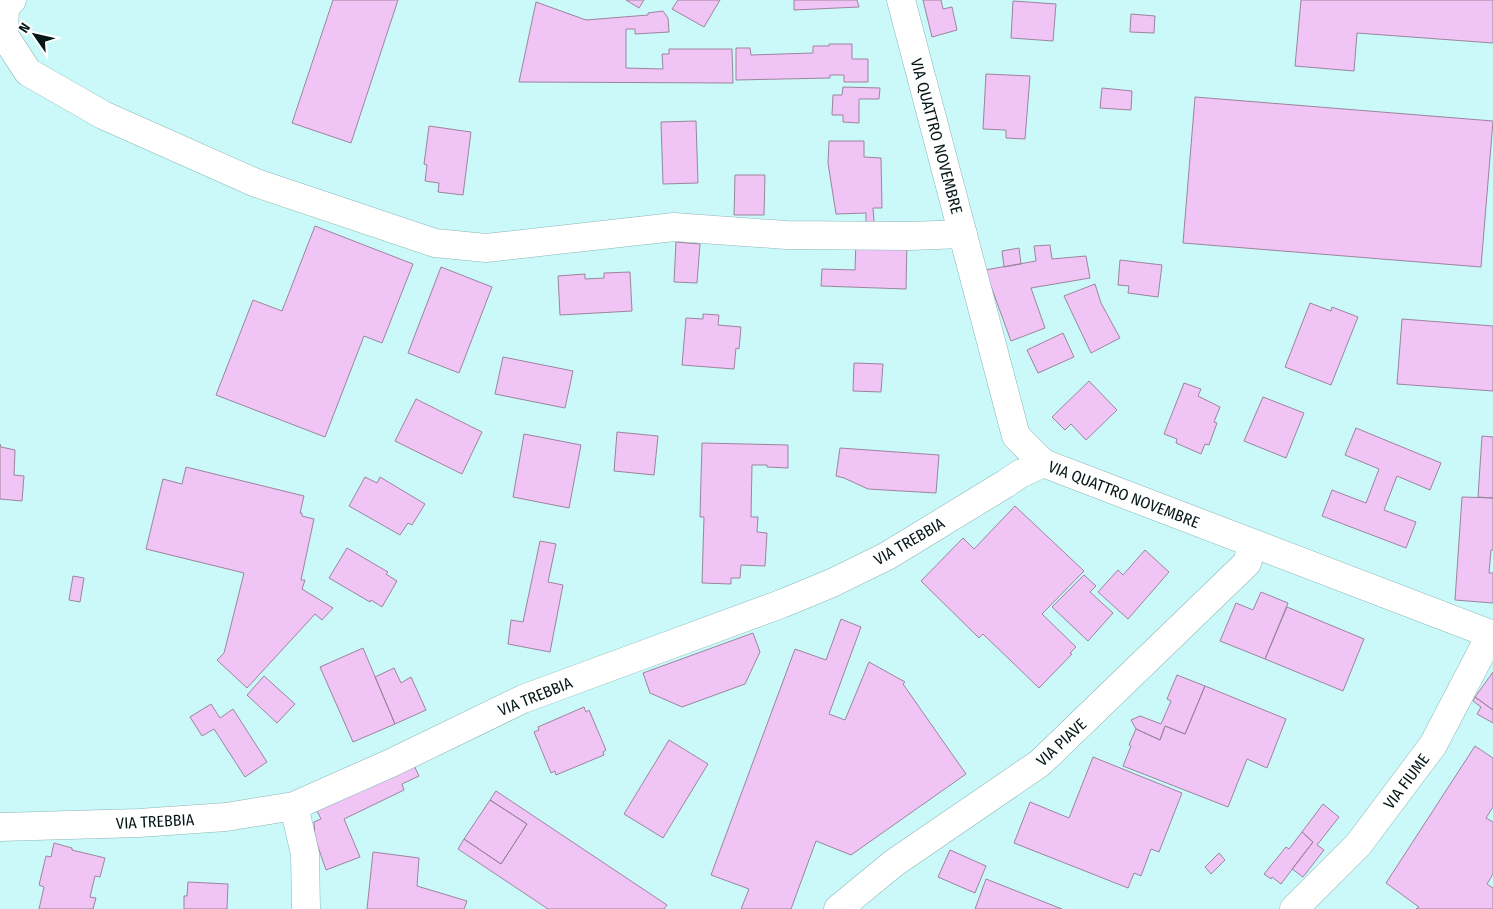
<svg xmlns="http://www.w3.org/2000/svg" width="1493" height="909" viewBox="0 0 1493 909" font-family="'Fira Sans Condensed',sans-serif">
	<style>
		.building { fill: #f0c4f5; stroke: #9c859e }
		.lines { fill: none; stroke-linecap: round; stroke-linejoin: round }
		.minor-casing { stroke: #8bb6b6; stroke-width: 29 }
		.minor { stroke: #fff; stroke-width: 28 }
		.labels { text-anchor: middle; stroke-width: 5; stroke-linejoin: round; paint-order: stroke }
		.street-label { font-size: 16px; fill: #061717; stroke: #fff }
	</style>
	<rect width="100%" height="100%" fill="#cbf8f9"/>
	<path class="building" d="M333,0H398L351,143L292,123Z
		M626,0H644L639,8Z
		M678,0H720L704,27L672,9Z
		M794,0H857L859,7L794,10Z
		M923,0H941L943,9L952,7L957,30L932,37Z
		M1301,0H1493V43L1357,33L1354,71L1295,66Z
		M1013,1L1056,4L1053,41L1011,38Z
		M536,2L586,20L648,15V13L663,11L668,18L669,32L635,34V29H626V68L663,69L662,54H669V49H732L733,83L519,82Z
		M1131,14L1155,16L1154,33L1130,32Z
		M829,44H852V59H868V82H844V75H830V78L736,80V48H750L751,55L813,53V46H829Z
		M986,74L1030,76L1025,139L1006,138V130L983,129Z
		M843,87L880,88L879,99H859V123L843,122V115H832L833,95H842Z
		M1102,88L1132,91L1131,110L1100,108Z
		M1195,97L1493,121L1481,267L1183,243Z
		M696,121L698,183L663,184L661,122Z
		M429,126L471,132L463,195L438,192L439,183L425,181L427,165L424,164Z
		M829,141H864V157L881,158L882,208H873L874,222H866V213L836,214L828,163Z
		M735,175H765L764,215H734Z
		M315,226L413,264L382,343L364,336L325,437L216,395L253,300L282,311Z
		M856,240L907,242L906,289L821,286L822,269L855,270Z
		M676,242L700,244L697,283L674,282Z
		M1050,245L1052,259L1086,256L1090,278L1031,288L1045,328L1011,341L985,270L1036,261L1034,246Z
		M1019,248L1021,264L1004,267L1002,251Z
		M1120,260L1162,265L1158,297L1128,293L1129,286L1118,285Z
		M441,267L492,287L459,373L408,353Z
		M630,272L632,311L560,315L558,276L585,274V279L604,278V273Z
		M1095,284L1101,303L1120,338L1091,353L1064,296Z
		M1310,303L1331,311L1332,307L1358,317L1331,385L1285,367Z
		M703,314L719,315L718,325L741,327L739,349L736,348L734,369L682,365L686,318L703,319Z
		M1402,319L1493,326V391L1397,384Z
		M1063,333L1074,357L1038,373L1027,350Z
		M503,357L573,371L565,408L495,394Z
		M854,363L883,364L881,392L853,391Z
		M1089,381L1117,410L1086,440L1071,424L1065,430L1052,417Z
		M1184,383L1201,389L1198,396L1220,407L1214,422L1217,423L1209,445L1205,444L1201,454L1176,443L1177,439L1164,434Z
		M1263,397L1304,413L1286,458L1244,441Z
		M416,399L482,432L462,474L395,441Z
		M1356,428L1441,463L1430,490L1397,476L1384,510L1416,522L1406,548L1322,516L1332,490L1366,503L1379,469L1345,455Z
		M617,432L658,436L654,475L614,471Z
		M524,434L581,445L569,508L513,497Z
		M1482,436L1493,437V498L1478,497Z
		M702,443L788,445V468L767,467V465H752L751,517H758L757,532L767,533L765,566L741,565L740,578H731V584L702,583L704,517H700Z
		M0,444L1,447L15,450L14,475L24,476L22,501L0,499Z
		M840,448L939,455L936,493L868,489L844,478L836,476Z
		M186,467L304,496L300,513H302V516L314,519L301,580H305L302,589L333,608L322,620L315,614L247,688L217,660L224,653L244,573L146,549L163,479L182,484Z
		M365,477L377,483L380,477L425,504L412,525L408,523L400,535L349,506Z
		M1462,497L1493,498V550H1491L1489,573H1493V603L1455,600Z
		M1015,506L1084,571L1042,614L1076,647L1070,653L1072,654L1039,688L983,634L979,638L921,581L963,538L974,549Z
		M540,541L556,544L548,582L563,585L550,652L508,644L511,620L523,622Z
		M347,548L388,572L386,574L397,581L382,607L371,600L370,602L329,578Z
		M1145,550L1169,572L1128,619L1098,592L1118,570L1123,575Z
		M1084,575L1096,586L1090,592L1113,613L1088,641L1052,607Z
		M73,576L84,578L80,602L69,600Z
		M1261,592L1288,603L1265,659L1220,641L1236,603L1253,610Z
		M1287,607L1364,639L1343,691L1265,659Z
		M841,619L861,627L829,714L845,720L869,662L905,682L903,684L966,774L851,855L816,841L791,909H741L749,889L711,875L795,649L826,660Z
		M753,633L760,652L745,684L682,707L650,693L643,673Z
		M363,648L395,724L353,742L320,667Z
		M394,668L401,683L411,677L426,710L395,724L375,677Z
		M1493,672V710L1475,697Z
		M1177,675L1205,686L1185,734L1165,726L1160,740L1136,729L1131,720L1140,716L1161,724L1171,701L1167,699Z
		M264,676L295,704L277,723L247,695Z
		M1205,686L1286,719L1267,768L1247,759L1228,807L1123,766L1131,746L1129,745L1136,729L1160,740L1165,726L1185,734Z
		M1475,697L1493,710V723L1477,714L1481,707L1473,701Z
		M211,704L220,718L233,709L267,762L245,777L214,729L202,736L190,717Z
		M584,707L586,712L589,710L606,750L603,752L604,755L556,775L555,771L551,773L534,732L539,730L538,727Z
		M669,740L708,764L663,838L624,814Z
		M1475,746L1493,758V807L1486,818L1493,822V874L1487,884L1493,888V909H1416L1419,907L1386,883Z
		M1093,757L1182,793L1159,852L1151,849L1141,876L1134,873L1128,888L1014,843L1030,802L1069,818Z
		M412,761L419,776L402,784L404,790L344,819L360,857L326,870L315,838L314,822L321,819L315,807Z
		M496,791L667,905L664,909H548L458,849L464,839L501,864L527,824L490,800Z
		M490,800L527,824L501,864L464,839Z
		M1323,804L1339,817L1317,845L1324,850L1303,877L1292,869L1313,842L1302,832Z
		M1302,832L1313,842L1281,884L1272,877L1271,879L1264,874L1286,847L1289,849Z
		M54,843L72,848V850L105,858L100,877L95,876L90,897L96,898L93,909H39L44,887L39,885L46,856L51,857Z
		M950,850L986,866L975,893L938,877Z
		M373,852L419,858L417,886L467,901L464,909H367Z
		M1219,853L1225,860L1211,874L1205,867Z
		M986,879L1062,909H975Z
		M188,882L228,884L227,909H184V896H187Z"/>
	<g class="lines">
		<defs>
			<path id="minor" d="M12,0L5,7L4,35L28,72L103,115L256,183L435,243L486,248L674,227L786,235L910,236L963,234
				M901,0L1016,436L1043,463L1493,635
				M294,806L305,854L306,909
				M0,827L139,823L226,817L294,806L391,763L523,699L781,604L832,583L887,556L1005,484L1020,474L1043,463
				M838,909L894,863L1040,763L1247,563L1253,543
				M1294,909L1358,845L1433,745L1491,634"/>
		</defs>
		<use href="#minor" class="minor-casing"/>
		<use href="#minor" class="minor"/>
	</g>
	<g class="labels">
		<g class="street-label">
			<text transform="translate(937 136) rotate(75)" y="6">VIA QUATTRO NOVEMBRE</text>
			<text transform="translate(1124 494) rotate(21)" y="6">VIA QUATTRO NOVEMBRE</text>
			<text transform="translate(909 541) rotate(-30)" y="6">VIA TREBBIA</text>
			<text transform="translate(535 696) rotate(-22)" y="6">VIA TREBBIA</text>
			<text transform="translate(1061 742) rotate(-43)" y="6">VIA PIAVE</text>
			<text transform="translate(1406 781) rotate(-53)" y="6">VIA FIUME</text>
			<text transform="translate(155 821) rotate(-3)" y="6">VIA TREBBIA</text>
		</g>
	</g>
	<g transform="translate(35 35) rotate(304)" stroke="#ffffff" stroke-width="4" paint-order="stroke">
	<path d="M0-4L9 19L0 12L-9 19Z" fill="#061717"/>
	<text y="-8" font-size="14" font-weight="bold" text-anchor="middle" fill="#061717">N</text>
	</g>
</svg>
